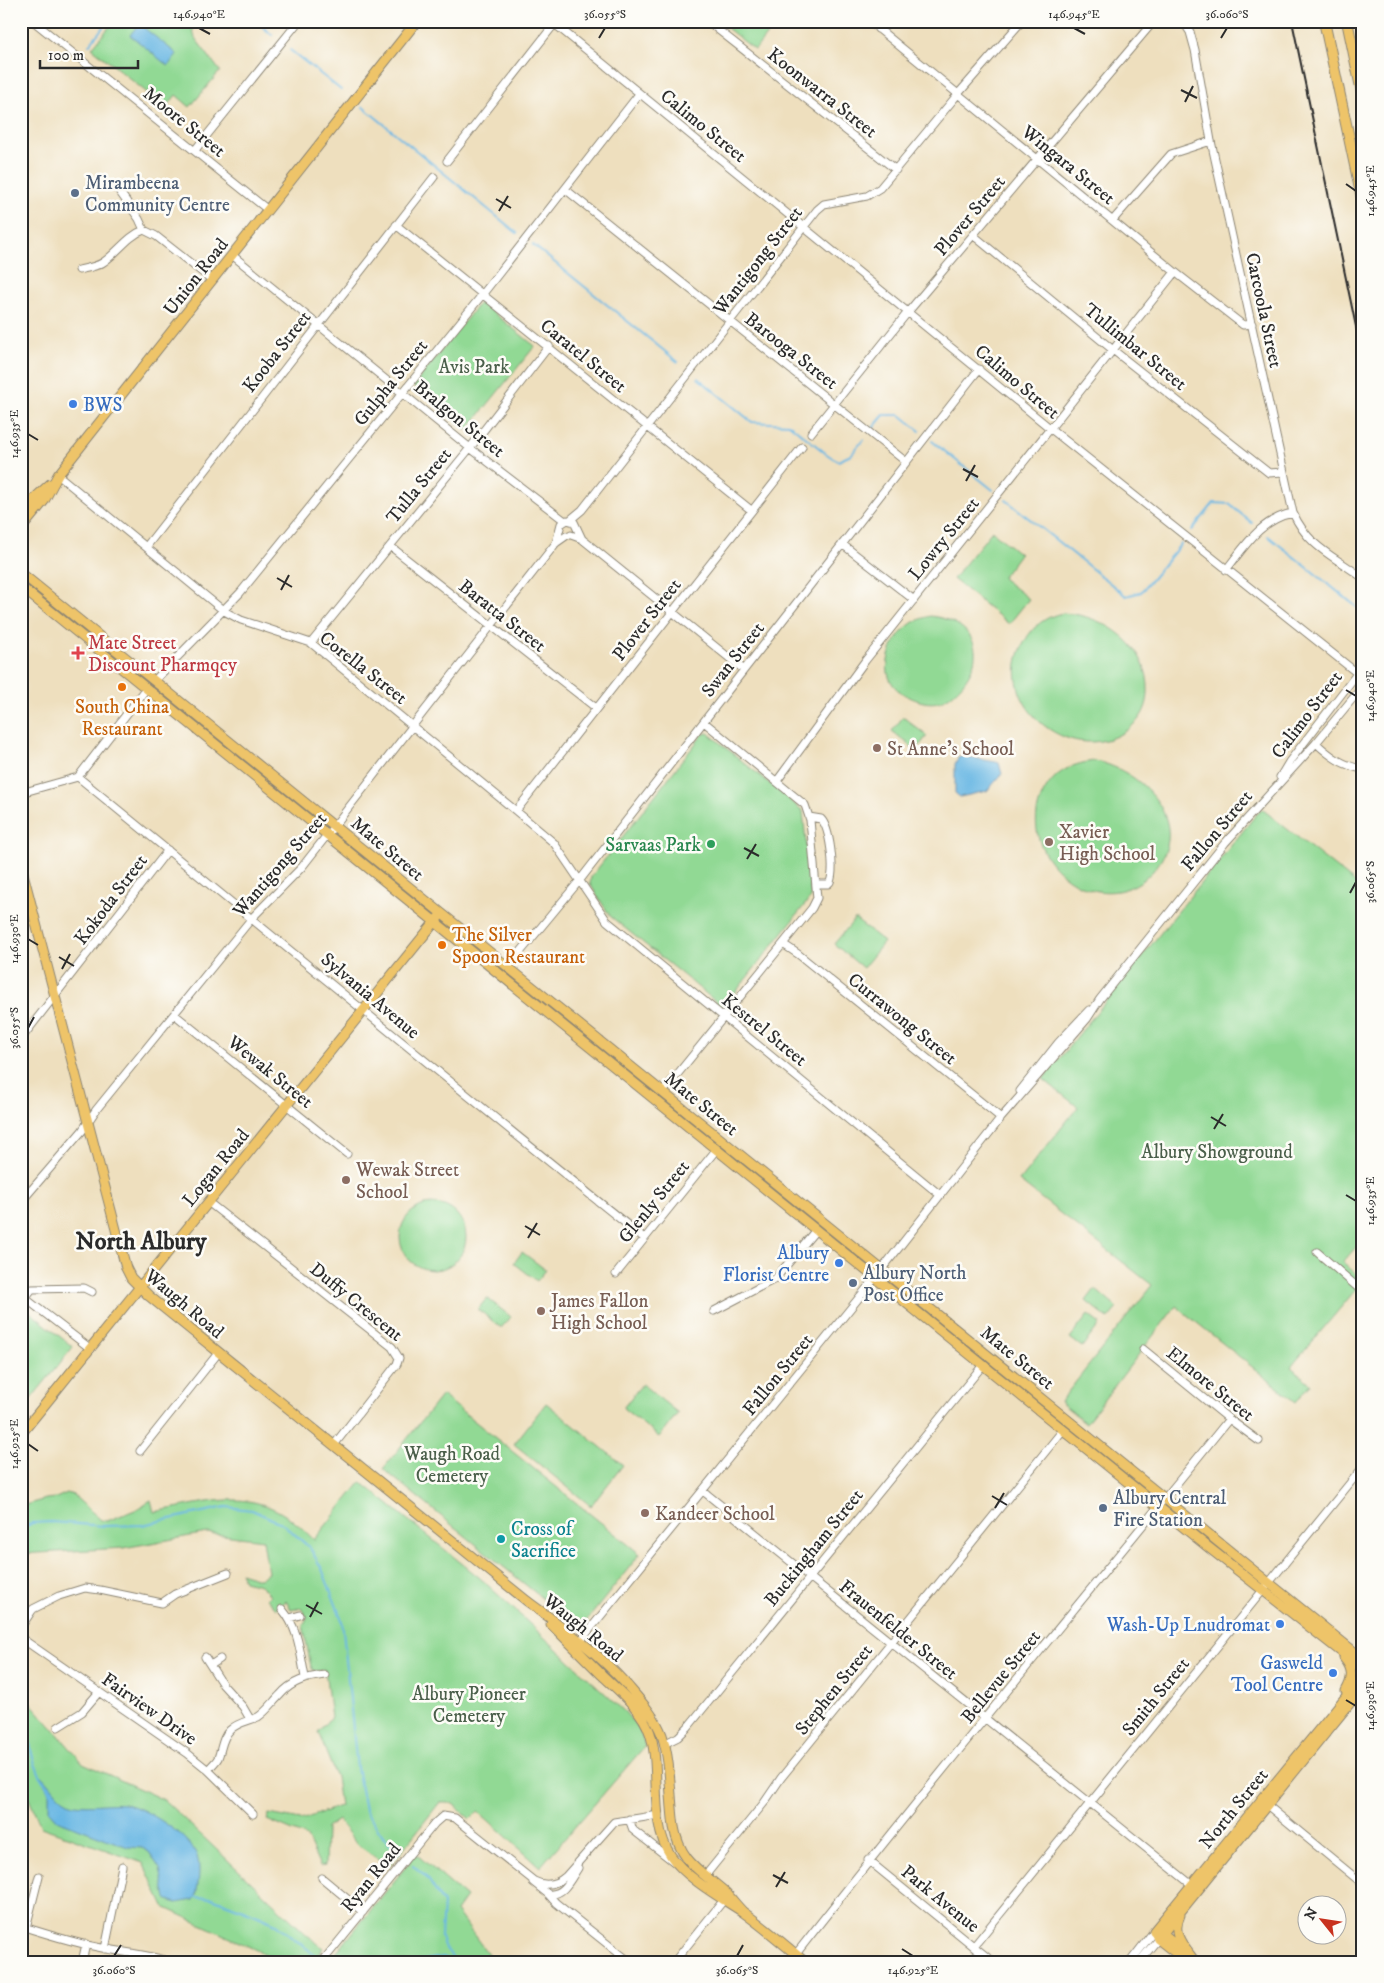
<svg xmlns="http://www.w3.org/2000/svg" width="1384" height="1983" viewBox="0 0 1384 1983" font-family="'IM FELL DW Pica',serif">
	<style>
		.green { fill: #91d994; stroke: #5e8260 }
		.water { fill: #6ab8e4; stroke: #4a7288 }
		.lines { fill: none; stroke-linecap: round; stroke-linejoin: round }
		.stream { stroke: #6ab8e4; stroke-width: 2 }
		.minor-casing { stroke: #8c8574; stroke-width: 9 }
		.major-casing { stroke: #8c8574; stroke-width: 11 }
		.highway-casing { stroke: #8c8574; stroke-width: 12 }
		.minor { stroke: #fff; stroke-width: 7 }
		.major { stroke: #eec469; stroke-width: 9 }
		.highway { stroke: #eec469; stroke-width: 10 }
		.rail { stroke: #2b2b2b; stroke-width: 2 }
		.ticks { fill: none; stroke: #2b2b2b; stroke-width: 2 }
		.service-dot { fill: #5c6f8a; stroke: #fdfcf7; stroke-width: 2 }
		.shop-dot { fill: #3f7fe0; stroke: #fdfcf7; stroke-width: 2 }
		.health-dot { fill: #e0444e; stroke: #fdfcf7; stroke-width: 2 }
		.food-dot { fill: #e8710a; stroke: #fdfcf7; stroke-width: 2 }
		.education-dot { fill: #8d6e63; stroke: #fdfcf7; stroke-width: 2 }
		.leisure-dot { fill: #2e9e5b; stroke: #fdfcf7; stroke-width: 2 }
		.culture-dot { fill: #0f9aa8; stroke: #fdfcf7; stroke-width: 2 }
		.labels { text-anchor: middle; stroke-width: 5; stroke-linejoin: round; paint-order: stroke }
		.street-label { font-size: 19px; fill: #2b2b2b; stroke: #fdfcf7 }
		.service-label { font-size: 19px; fill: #4e5e75; stroke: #fdfcf7; text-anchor: start }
		.park-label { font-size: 19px; fill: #4a5f4a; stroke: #fdfcf7 }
		.shop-label { font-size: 19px; fill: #366cbe; stroke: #fdfcf7; text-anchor: end }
		.health-label { font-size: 19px; fill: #be3a42; stroke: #fdfcf7; text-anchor: start }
		.food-label { font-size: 19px; fill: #c56008; stroke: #fdfcf7 }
		.education-label { font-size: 19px; fill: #785e54; stroke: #fdfcf7; text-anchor: start }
		.leisure-label { font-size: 19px; fill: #27864d; stroke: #fdfcf7; text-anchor: end }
		.culture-label { font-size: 19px; fill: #0d838f; stroke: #fdfcf7; text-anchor: start }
		.district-label { font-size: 24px; font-weight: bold; fill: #2b2b2b; stroke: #fdfcf7 }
		.neatline { fill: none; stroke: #2b2b2b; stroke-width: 2 }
		.ticks-label { font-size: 12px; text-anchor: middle; fill: #2b2b2b }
	</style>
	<rect width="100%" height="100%" fill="#fdfcf7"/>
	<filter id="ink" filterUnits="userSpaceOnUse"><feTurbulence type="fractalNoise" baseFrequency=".02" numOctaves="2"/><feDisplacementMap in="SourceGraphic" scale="10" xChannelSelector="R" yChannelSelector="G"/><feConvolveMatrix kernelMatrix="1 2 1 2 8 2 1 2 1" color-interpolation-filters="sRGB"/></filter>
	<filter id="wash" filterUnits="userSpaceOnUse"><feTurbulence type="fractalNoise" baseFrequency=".0096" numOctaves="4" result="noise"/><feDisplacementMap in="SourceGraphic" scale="20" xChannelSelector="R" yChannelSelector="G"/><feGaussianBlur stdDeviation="1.12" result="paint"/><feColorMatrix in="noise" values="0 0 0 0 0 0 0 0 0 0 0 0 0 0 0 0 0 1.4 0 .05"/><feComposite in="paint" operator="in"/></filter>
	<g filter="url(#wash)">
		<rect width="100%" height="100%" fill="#eedfbe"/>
		<path class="green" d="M114,21H191L195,38L220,71L190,107L176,95L166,108L92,48Z
			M718,21H777L755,50Z
			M480,302L535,346L467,430L413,386Z
			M992,531L1020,554L1002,578L1029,599L1009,624L953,579Z
			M1063,613C1105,615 1150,646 1148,692C1148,704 1143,717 1133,725C1078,775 988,705 1025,641C1033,626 1046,616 1063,613Z
			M930,616C973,621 990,653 960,687C954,693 946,700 938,702C926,705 912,699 902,693C875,676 890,638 912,623C918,619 924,618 930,616Z
			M903,717L927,736L916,750L892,731Z
			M708,733L803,811L811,898L807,902L726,1004L720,1005L610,916L590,884L591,877L703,734Z
			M1095,761C1145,771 1196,827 1151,873C1097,928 1005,851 1047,787C1058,770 1075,763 1095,761Z
			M1262,809L1363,889V1239L1343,1262L1363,1281L1291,1367L1311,1384L1296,1402L1176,1306L1086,1423L1060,1402L1152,1285L1019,1181L1078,1107L1043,1079L1255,816Z
			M855,919L884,942L863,968L834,944Z
			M400 1237a33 33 0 1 1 66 0a33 33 0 1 1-66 0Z
			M522,1252L546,1270L537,1281L514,1263Z
			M1095,1289L1117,1308L1108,1319L1086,1301Z
			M487,1298L511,1317L501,1328L478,1309Z
			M21,1305L73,1347L21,1411Z
			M1088,1315L1100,1324L1082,1347L1070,1338Z
			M642,1384L678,1413L659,1437L623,1408Z
			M442,1395L640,1554L580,1629L383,1469Z
			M546,1403L623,1465L591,1506L514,1444Z
			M361,1482L480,1578L625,1712L640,1730L645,1746L540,1867L478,1811L470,1819L453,1804L448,1802H440L389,1867L358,1845L338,1820L326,1828L325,1865L320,1866L307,1837L267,1820L269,1814L301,1820L340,1806L336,1777L318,1732L331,1717L325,1670L314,1671L311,1667L303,1625L307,1618L301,1608L291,1610L286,1601L276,1609L267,1599L270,1595L260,1585L244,1581L240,1573L260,1579L268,1573L263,1540L207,1533L123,1548L21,1554V1506L46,1499L56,1498L67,1493L73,1495L101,1520L107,1521L135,1510L151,1500L154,1512C220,1500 261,1483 314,1540Z
			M21,1692L83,1763L164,1800L305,1933L323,1948L312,1962H282L164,1907L143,1863L41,1827L21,1780Z
			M416,1854L466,1897L456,1911L494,1962H329Z"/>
		<path class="water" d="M139,24L177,54L168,66L130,35Z
			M963,756L996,762L999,763L1002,774L987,791L960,797L955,793V764L958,758Z
			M41,1775C51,1783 56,1796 68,1802C81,1808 109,1802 124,1804C144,1806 191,1837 197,1856C201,1869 198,1884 196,1897L194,1900L176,1903L166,1899L160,1869L149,1852L142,1848L128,1847L114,1842L57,1820L49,1811V1793Z"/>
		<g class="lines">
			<path class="stream" d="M256,21L272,35
				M89,45L108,21
				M290,50L341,90
				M363,107L517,233
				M533,245L678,362
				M698,378L752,422L789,424L828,455L838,461L851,455L863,440
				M873,428L884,415H900L920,431
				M932,441L993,490
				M1006,500L1126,596L1141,592L1181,544
				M1192,530L1214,503L1229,504L1252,523
				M1268,536L1363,612
				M21,1529L32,1523L51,1522L105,1526L142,1525L226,1507L252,1510L283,1524L310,1548L322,1569L342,1620L357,1768L365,1810L383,1836L399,1853
				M21,1726C32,1735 29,1746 33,1758C36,1768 42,1779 48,1786
				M413,1865L428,1879L443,1903L441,1937L444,1946L456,1962
				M196,1897L212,1898L256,1915L276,1924L315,1955
				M413,1962L443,1957L455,1962"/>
		</g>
	</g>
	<g filter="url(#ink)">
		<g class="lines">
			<defs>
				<path id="minor" d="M33,21L268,210
					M551,21L1051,429L1357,673
					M707,21L896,170
					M869,21L1175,272L1243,325L1252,324
					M1183,21L1190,32L1195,50L1211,141L1293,513C1310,549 1333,555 1363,578
					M878,29L885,21
					M195,150L299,21
					M447,161L556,22
					M565,189L905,461
					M119,191L139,219L144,230
					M1113,220L1171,154L1211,141
					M396,225L751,510
					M973,235L1113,350L1269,473L1283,472
					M232,255L470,448L565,521
					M79,270C87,268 95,267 102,263C117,254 127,236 144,230L156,236L212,280
					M811,433L908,312L1154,21
					M58,475L224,611L241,620L311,643L516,811L554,843L607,921L940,1195
					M570,520L582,510L817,210L824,204L867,196L880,188L958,94L1022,21
					M571,535L582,539L743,669
					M556,543L561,524L567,520L574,522L582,539
					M842,544L914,600
					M390,546L596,708
					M146,547L434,177
					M1226,570C1245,546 1261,519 1293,513
					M311,643L470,448L549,346
					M154,681L240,593L482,295L639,94
					M1316,743C1330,756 1343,766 1363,769
					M78,777C267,931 454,1086 644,1238
					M1280,777L1289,762L1363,666
					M777,781L865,661L1175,272
					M21,793L78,777L146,689
					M516,811L802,447
					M809,817L821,819C830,828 835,869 830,882L828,884H817
					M783,944L798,954L1001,1118
					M508,967L580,880L979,369
					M174,1014L347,1154
					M21,1039L168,850
					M1020,1091L1058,1043L1089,1010
					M663,1092L812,908L817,898L810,820L805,805L704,722
					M21,1202L82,1131L96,1110L252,918L302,867L556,543L566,536
					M208,1202L392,1347L399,1358L397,1364L334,1445
					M1317,1252L1363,1292
					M616,1274L716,1150
					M21,1295L91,1349
					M25,1298L32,1289L84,1288L92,1292
					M714,1311L775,1279L815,1231
					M1143,1349L1229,1419L1259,1441
					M140,1451L219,1352
					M703,1491L1192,1885
					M282,1609C299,1629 300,1653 305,1677
					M290,1618L300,1615
					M21,1627L33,1609L59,1596L85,1588L100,1590L162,1603L175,1594L228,1573
					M21,1638L187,1753L208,1770L253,1814
					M578,1644L875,1278L1001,1118L1087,1019L1100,999L1225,843L1316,743L1363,686
					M205,1657L223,1685L243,1707L250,1719
					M211,1665L220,1659
					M58,1727L82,1712L99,1692
					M664,1744L678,1737L688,1727L983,1365
					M208,1770C211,1766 216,1762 218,1758C222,1748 222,1737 230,1730C238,1722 249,1721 258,1717C267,1711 273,1702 280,1695C292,1681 307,1677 325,1675
					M1267,1805L1363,1884
					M629,1819L633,1830L674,1862
					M868,1860L993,1962
					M705,1876L764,1803L781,1778L1063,1430
					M322,1878L363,1912
					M533,1882L548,1894L556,1903L630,1962
					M548,1894C564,1896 570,1880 578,1868
					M21,1926C49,1935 78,1944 107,1949C129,1953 150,1955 171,1962
					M26,1928L39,1876
					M974,1946L1363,1467
					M105,1949L122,1866
					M796,1954C937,1773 1085,1598 1229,1419
					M82,1962L86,1944
					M322,1962L435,1823L443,1816L455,1818L534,1881C546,1887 556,1885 566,1876L614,1822L659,1815
					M674,1962L723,1901
					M1130,1962L1154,1931
					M1139,1962L1158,1939"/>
				<path id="major" d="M21,515L37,496L50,484
					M21,529L44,501L58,475L417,21
					M21,573L1363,1659
					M21,587L1208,1547L1363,1669
					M21,866L126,1268L131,1278L149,1296L527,1601C564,1628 596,1651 627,1685C640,1700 655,1716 662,1735C671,1762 670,1798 674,1827C680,1862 700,1870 725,1892C731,1898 737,1906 743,1912
					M21,1434L438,918
					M551,1624C568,1641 585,1658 602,1675C620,1692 642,1709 650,1733C662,1770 648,1822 671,1856C686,1878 720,1897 743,1912C764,1927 785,1945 805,1962
					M1344,1658C1354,1669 1353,1679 1346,1691
					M1180,1915C1172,1931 1180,1942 1190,1955
					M1154,1931L1363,1676
					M1157,1932L1162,1933L1190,1955L1195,1962
					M1156,1934L1158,1939L1186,1961L1193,1960
					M1158,1939L1363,1687"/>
				<path id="highway" d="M1324,21L1363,203
					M1347,21L1363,97"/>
			</defs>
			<use href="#minor" class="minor-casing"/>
			<use href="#major" class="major-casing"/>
			<use href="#highway" class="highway-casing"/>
			<use href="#minor" class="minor"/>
			<use href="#major" class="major"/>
			<use href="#highway" class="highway"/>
			<path class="rail" d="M1292,21L1363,360"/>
		</g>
	</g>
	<path class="ticks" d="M199,28L210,34M1074,28L1085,34M599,38L605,28M1221,38L1227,28M1181,90L1197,98M1185,102L1193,86M1346,184L1356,191M496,199L511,208M499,211L508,196M28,434L38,440M963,469L978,477M966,481L975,465M277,578L292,587M281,590L289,575M1346,690L1356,696M744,848L759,856M747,859L756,844M1350,893L1356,882M28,939L38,945M59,957L74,966M62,969L70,954M28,1028L34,1017M1211,1117L1226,1126M1214,1129L1223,1114M1346,1195L1356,1201M525,1226L540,1235M528,1238L537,1223M28,1444L38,1451M992,1496L1007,1505M995,1508L1004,1493M306,1605L322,1614M310,1617L318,1602M1346,1700L1356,1706M773,1875L788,1883M776,1887L785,1872M902,1949L913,1956M114,1956L121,1945M737,1956L743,1945"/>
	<g class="service-dot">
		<circle cx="75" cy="193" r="5"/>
		<circle cx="853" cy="1283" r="5"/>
		<circle cx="1103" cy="1508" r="5"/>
	</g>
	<g class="shop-dot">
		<circle cx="73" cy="404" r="5"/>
		<circle cx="839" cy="1263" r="5"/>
		<circle cx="1280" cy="1624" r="5"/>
		<circle cx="1333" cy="1673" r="5"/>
	</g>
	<path class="health-dot" d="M75.5 645.5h5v5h5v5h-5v5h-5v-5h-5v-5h5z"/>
	<g class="food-dot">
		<circle cx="122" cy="687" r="5"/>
		<circle cx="442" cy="945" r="5"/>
	</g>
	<g class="education-dot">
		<circle cx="877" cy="748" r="5"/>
		<circle cx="1049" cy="842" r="5"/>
		<circle cx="346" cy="1180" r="5"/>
		<circle cx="541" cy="1311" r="5"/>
		<circle cx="645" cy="1513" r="5"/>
	</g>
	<circle class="leisure-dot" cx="711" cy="844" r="5"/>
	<circle class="culture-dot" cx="501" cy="1539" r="5"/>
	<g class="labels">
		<g class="street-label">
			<text transform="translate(823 92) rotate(38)" y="7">Koonwarra Street</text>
			<text transform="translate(185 121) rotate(39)" y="7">Moore Street</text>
			<text transform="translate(704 125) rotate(39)" y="7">Calimo Street</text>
			<text transform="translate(1069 164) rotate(39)" y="7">Wingara Street</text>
			<text transform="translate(969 215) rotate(-50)" y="7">Plover Street</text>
			<text transform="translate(757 260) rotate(-52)" y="7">Wantigong Street</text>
			<text transform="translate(195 276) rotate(-52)" y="7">Union Road</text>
			<text transform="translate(1265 310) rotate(78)" y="7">Carcoola Street</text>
			<text transform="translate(1136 346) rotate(39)" y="7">Tullimbar Street</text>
			<text transform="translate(792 350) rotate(38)" y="7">Barooga Street</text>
			<text transform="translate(276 351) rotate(-52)" y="7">Kooba Street</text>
			<text transform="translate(584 355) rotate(39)" y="7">Caratel Street</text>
			<text transform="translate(1018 381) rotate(40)" y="7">Calimo Street</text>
			<text transform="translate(390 382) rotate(-51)" y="7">Gulpha Street</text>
			<text transform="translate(460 418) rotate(39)" y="7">Bralgon Street</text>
			<text transform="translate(418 485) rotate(-51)" y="7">Tulla Street</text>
			<text transform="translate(943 538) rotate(-51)" y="7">Lowry Street</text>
			<text transform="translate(503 615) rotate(38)" y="7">Baratta Street</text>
			<text transform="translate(646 619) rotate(-52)" y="7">Plover Street</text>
			<text transform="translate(732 659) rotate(-52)" y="7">Swan Street</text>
			<text transform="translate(364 667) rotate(38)" y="7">Corella Street</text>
			<text transform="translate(1306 714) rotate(-53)" y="7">Calimo Street</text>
			<text transform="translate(1216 830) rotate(-50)" y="7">Fallon Street</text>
			<text transform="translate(388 848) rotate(40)" y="7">Mate Street</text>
			<text transform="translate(279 864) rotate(-49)" y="7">Wantigong Street</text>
			<text transform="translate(110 899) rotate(-53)" y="7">Kokoda Street</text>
			<text transform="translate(371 995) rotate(40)" y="7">Sylvania Avenue</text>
			<text transform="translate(903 1018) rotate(39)" y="7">Currawong Street</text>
			<text transform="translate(765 1029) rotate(39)" y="7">Kestrel Street</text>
			<text transform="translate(271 1071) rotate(39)" y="7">Wewak Street</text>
			<text transform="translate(702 1103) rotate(39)" y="7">Mate Street</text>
			<text transform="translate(215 1167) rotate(-51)" y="7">Logan Road</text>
			<text transform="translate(653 1201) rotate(-51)" y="7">Glenly Street</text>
			<text transform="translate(357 1301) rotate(39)" y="7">Duffy Crescent</text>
			<text transform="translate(185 1303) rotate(40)" y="7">Waugh Road</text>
			<text transform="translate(1018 1357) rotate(39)" y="7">Mate Street</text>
			<text transform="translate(777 1374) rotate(-51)" y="7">Fallon Street</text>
			<text transform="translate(1211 1383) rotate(39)" y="7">Elmore Street</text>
			<text transform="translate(813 1547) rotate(-51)" y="7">Buckingham Street</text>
			<text transform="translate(584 1627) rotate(39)" y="7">Waugh Road</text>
			<text transform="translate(899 1629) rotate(39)" y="7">Frauenfelder Street</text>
			<text transform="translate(1000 1676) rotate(-51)" y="7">Bellevue Street</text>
			<text transform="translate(833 1689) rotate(-51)" y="7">Stephen Street</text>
			<text transform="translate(1155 1696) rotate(-51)" y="7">Smith Street</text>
			<text transform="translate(150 1708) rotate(35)" y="7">Fairview Drive</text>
			<text transform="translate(1233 1808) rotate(-51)" y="7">North Street</text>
			<text transform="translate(370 1877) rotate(-51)" y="7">Ryan Road</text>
			<text transform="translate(941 1898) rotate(39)" y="7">Park Avenue</text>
		</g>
		<g class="service-label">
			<text x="85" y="189">Mirambeena<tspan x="85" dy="22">Community Centre</tspan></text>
			<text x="863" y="1279">Albury North<tspan x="863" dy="22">Post Office</tspan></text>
			<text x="1113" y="1504">Albury Central<tspan x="1113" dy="22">Fire Station</tspan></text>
		</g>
		<g class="park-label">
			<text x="474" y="373">Avis Park</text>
			<text x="1217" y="1158">Albury Showground</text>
			<text x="452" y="1460">Waugh Road<tspan x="452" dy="22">Cemetery</tspan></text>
			<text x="469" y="1700">Albury Pioneer<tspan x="469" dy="22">Cemetery</tspan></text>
		</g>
		<g class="shop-label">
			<text x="83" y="411" text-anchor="start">BWS</text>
			<text x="829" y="1259">Albury<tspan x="829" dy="22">Florist Centre</tspan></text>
			<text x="1270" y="1631">Wash-Up Lnudromat</text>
			<text x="1323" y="1669">Gasweld<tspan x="1323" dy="22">Tool Centre</tspan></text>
		</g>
		<g class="health-label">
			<text x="88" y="649">Mate Street<tspan x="88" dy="22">Discount Pharmqcy</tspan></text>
		</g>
		<g class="food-label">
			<text x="122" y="713">South China<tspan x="122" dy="22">Restaurant</tspan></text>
			<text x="452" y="941" text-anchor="start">The Silver<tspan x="452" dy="22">Spoon Restaurant</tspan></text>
		</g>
		<g class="education-label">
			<text x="887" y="755">St Anne's School</text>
			<text x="1059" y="838">Xavier<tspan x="1059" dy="22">High School</tspan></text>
			<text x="356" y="1176">Wewak Street<tspan x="356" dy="22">School</tspan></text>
			<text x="551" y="1307">James Fallon<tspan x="551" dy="22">High School</tspan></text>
			<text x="655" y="1520">Kandeer School</text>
		</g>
		<g class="leisure-label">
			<text x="701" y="851">Sarvaas Park</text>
		</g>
		<g class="culture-label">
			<text x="511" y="1535">Cross of<tspan x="511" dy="22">Sacrifice</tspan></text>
		</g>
		<g class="district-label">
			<text x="141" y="1249">North Albury</text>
		</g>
	</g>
	<rect width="1384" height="1983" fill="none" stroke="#fdfcf7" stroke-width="55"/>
	<g transform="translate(1322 1920) rotate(300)"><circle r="24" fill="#fdfcf7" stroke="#a9a8a5"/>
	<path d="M0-4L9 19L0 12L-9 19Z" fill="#c8321e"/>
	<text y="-8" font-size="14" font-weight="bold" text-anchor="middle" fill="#2b2b2b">N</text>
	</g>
	<path d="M40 60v8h98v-8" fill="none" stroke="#2b2b2b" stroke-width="2.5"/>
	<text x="48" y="60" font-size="15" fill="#2b2b2b" stroke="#fdfcf7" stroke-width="4" paint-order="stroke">100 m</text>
	<rect x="28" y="28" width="1328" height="1928" class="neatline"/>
	<g class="ticks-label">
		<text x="199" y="18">146.940°E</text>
		<text x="605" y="18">36.055°S</text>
		<text x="1074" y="18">146.945°E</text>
		<text x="1227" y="18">36.060°S</text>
		<text transform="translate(1370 191) rotate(-90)" y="4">146.945°E</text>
		<text transform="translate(14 434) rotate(-90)" y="4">146.935°E</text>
		<text transform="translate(1370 696) rotate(-90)" y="4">146.940°E</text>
		<text transform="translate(1370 882) rotate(-90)" y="4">36.065°S</text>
		<text transform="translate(14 939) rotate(-90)" y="4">146.930°E</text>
		<text transform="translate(14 1028) rotate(-90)" y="4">36.055°S</text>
		<text transform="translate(1370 1201) rotate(-90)" y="4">146.935°E</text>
		<text transform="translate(14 1444) rotate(-90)" y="4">146.925°E</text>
		<text transform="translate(1370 1706) rotate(-90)" y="4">146.930°E</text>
		<text x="114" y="1974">36.060°S</text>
		<text x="737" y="1974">36.065°S</text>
		<text x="913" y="1974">146.925°E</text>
	</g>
</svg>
